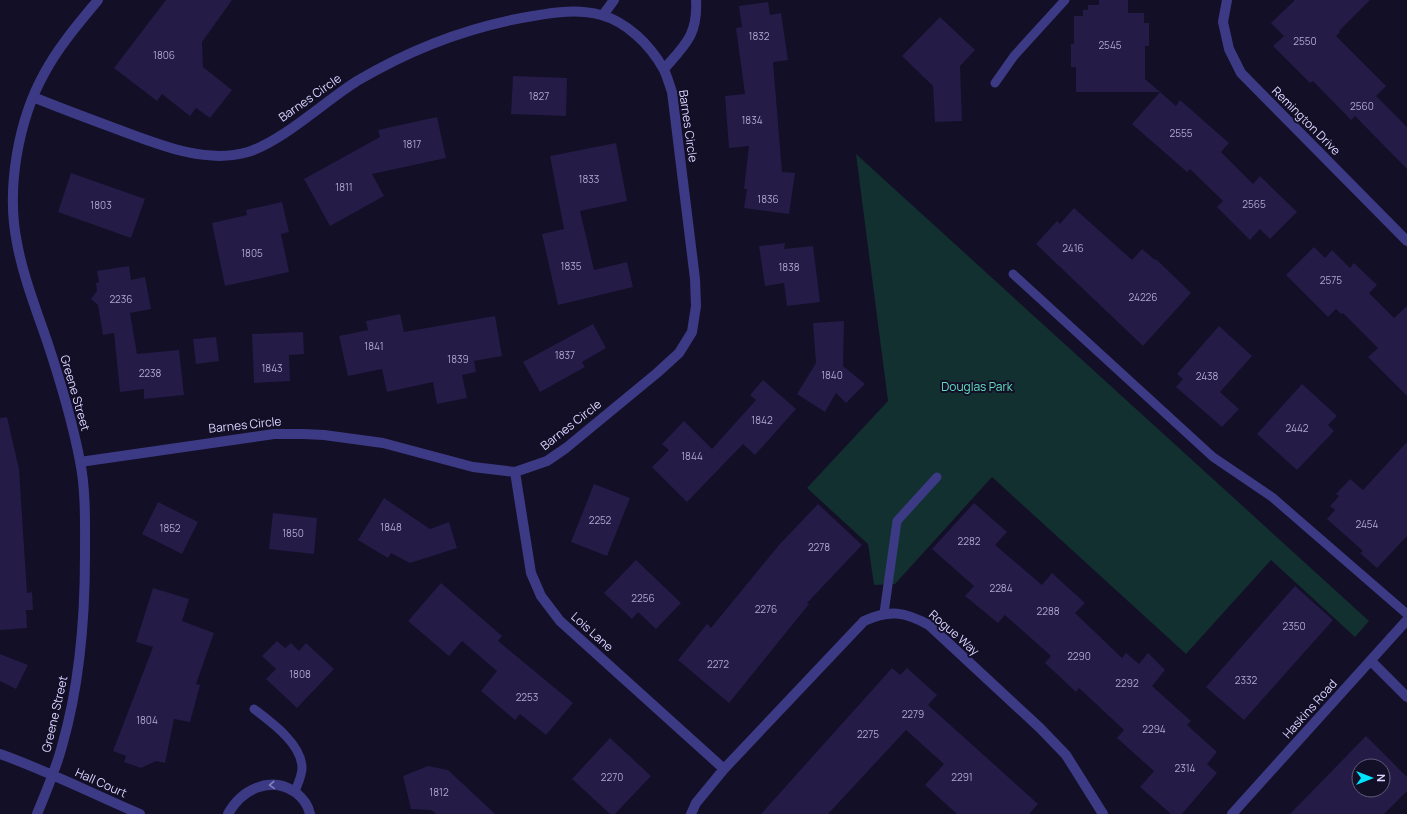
<svg xmlns="http://www.w3.org/2000/svg" width="1407" height="814" viewBox="0 0 1407 814" font-family="Manrope,sans-serif">
	<style>
		.green { fill: #12302f }
		.building { fill: #241b47; fill-rule: evenodd }
		.lines { fill: none; stroke-linecap: round; stroke-linejoin: round }
		.lane { stroke: #3d3a85; stroke-width: 9 }
		.street { stroke: #3d3a85; stroke-width: 10 }
		.oneway { stroke: #837fbc }
		.labels { text-anchor: middle; stroke-width: 4; stroke-linejoin: round; paint-order: stroke }
		.number-label { font-size: 10px; fill: #aca6d1 }
		.street-label { font-size: 12px; fill: #d9d4ff; stroke: #130f26 }
		.park-label { font-size: 12px; fill: #5fe0c0; stroke: #130f26 }
	</style>
	<rect width="100%" height="100%" fill="#130f26"/>
	<path class="green" d="M856,154L1369,621L1355,637L1271,560L1186,654L992,477L895,584L874,585L868,544L807,488L888,401Z"/>
	<path class="building" d="M166,0H232L202,42L203,67L232,90L210,118L196,108L190,116L162,94L157,101L114,68Z
		M1099,0H1128V13H1144V23H1149V46H1145V79L1176,106L1180,100L1229,143L1221,152L1253,184L1260,176L1297,212L1270,239L1260,229L1250,240L1217,207L1223,201L1190,169L1187,172L1132,124L1160,92H1076V67H1071V44H1074V16H1083V10H1088V5H1099Z
		M1295,0H1370L1339,31L1340,32L1336,36L1386,86L1376,96L1407,127V169L1355,116L1351,120L1313,81L1310,83L1273,46L1284,36L1271,23Z
		M768,2L770,15L781,13L788,60L773,62L782,172L795,173L789,214L744,208L747,189H744L749,146L729,148L725,96L745,94L736,28L742,27L739,6Z
		M940,17L975,50L960,66L962,121L935,122L933,86L902,56Z
		M513,76L567,78L566,116L511,114Z
		M437,117L446,158L372,174L384,196L330,226L304,179L380,137L378,130Z
		M616,143L627,201L580,211L594,270L627,262L633,287L558,305L542,234L564,229L550,156Z
		M71,173L145,199L131,238L58,212Z
		M282,202L289,232L281,234L289,272L225,286L212,223L247,215L246,210Z
		M1074,208L1132,260L1142,249L1155,260L1156,259L1191,293L1143,346L1036,244L1057,221L1060,224Z
		M785,243L784,249L813,246L820,302L787,306L784,283L765,286L759,246Z
		M1314,247L1325,258L1332,250L1350,268L1354,263L1377,285L1369,293L1394,318L1407,306V396L1368,357L1378,348L1343,313L1341,314L1336,309L1328,317L1286,275Z
		M129,266L131,280L145,277L151,309L130,313L137,354L179,350L184,395L144,399V389L120,392L114,333L103,335L98,305L91,299L97,291L96,283L99,282L97,271Z
		M400,314L404,332L495,316L502,356L474,361L476,372L462,375L467,398L437,404L433,382L387,392L382,369L348,376L339,336L368,330L366,321Z
		M844,321L843,366L865,384L846,403L836,393L825,412L797,394L816,363L813,323Z
		M593,324L606,348L582,362L585,367L540,392L523,362Z
		M1219,326L1252,356L1220,392L1239,409L1222,427L1176,387L1183,379L1177,374Z
		M303,332L304,354L289,355L290,381L254,383L252,334Z
		M216,337L219,361L196,364L193,339Z
		M763,380L796,409L755,455L743,444L687,502L652,467L669,450L662,444L684,421L712,449L756,400L750,395Z
		M1302,384L1337,416L1328,425L1334,431L1297,470L1257,434Z
		M7,417L19,469L27,593L32,592L33,610H26L27,628L0,630V418Z
		M1407,442V536L1377,568L1360,553L1363,551L1327,519L1335,510L1330,506L1339,496L1336,494L1350,479L1363,490Z
		M594,484L630,498L607,556L571,542Z
		M384,498L430,529L449,522L457,548L410,563L391,553L388,558L358,540Z
		M158,502L198,522L182,554L142,534Z
		M974,503L1007,532L995,545L1042,585L1052,573L1085,603L1075,613L1122,658L1126,653L1139,664L1148,653L1165,670L1152,686L1191,721L1187,725L1217,752L1207,764L1217,773L1182,814H1171L1140,787L1154,771L1117,738L1124,730L1079,688L1076,692L1045,663L1051,656L1005,615L998,623L965,596L974,586L932,549Z
		M818,504L862,545L807,603L809,604L729,703L678,660L707,624L711,628L779,545Z
		M273,513L317,518L314,554L269,549Z
		M636,560L681,603L656,629L638,612L632,619L604,593Z
		M441,583L502,636L498,641L573,703L546,735L520,714L515,720L481,691L497,671L462,641L449,656L408,621Z
		M1295,586L1333,620L1244,720L1206,687Z
		M153,588L189,599L182,621L214,633L196,684L200,685L190,722L174,719L165,763L156,761L141,768L124,762L126,756L113,751L153,647L136,642Z
		M277,641L285,648L291,643L299,651L306,643L334,669L297,708L266,679L276,669L262,656Z
		M0,654L28,665L16,689L0,681Z
		M892,668L900,675L907,668L937,695L928,705L1038,804L1029,814H957L925,785L944,764L906,730L828,814H761Z
		M1366,736L1407,777V791L1384,814H1290ZM1359,766H1383V790H1359Z
		M610,738L651,776L615,814H610L572,779Z
		M428,766L448,770L495,814H436L431,810L411,809L403,776Z"/>
	<g class="lines">
		<path class="lane" d="M995,83L1014,56L1065,0
			M1013,274L1213,457L1272,497L1407,614
			M884,613L897,521L937,477
			M254,709C271,722 302,744 302,768C302,776 297,785 295,792"/>
		<path class="street" d="M1227,0L1223,22L1229,49L1241,73L1407,241
			M603,15L614,0
			M664,69C685,45 698,35 696,0
			M33,97C60,108 87,118 114,128C155,143 204,165 248,152C283,141 325,101 357,81C411,49 471,26 533,16C556,12 578,9 601,15C627,22 650,45 663,68C667,75 669,84 672,92L695,279L696,306L692,332L679,353L657,373L566,448L547,461L515,472L473,467L383,443L324,435L304,434H274L80,462
			M515,472L531,573L541,596L560,621L724,769
			M1371,661L1407,697
			M0,754C48,771 93,794 140,814
			M37,814C46,792 56,769 62,746C80,684 85,619 85,555C85,524 86,491 80,461C72,420 60,380 47,341C36,309 23,276 17,243C6,189 18,120 45,72C59,46 79,23 98,0
			M228,814C241,790 270,775 295,792C303,798 308,804 310,814
			M691,814L696,803L724,769L864,621C890,609 905,612 929,625L1040,728L1066,755L1103,814
			M1232,814L1407,620"/>
	</g>
	<defs><path id="oneway-chevron" d="M-2-3.5L2.5 0L-2 3.5" fill="none" stroke-width="1.6" stroke-linecap="round" stroke-linejoin="round"/></defs>
	<use class="oneway" href="#oneway-chevron" transform="translate(272 785) rotate(177)"/>
	<g class="labels">
		<g class="number-label">
			<text x="759" y="40">1832</text>
			<text x="1305" y="45">2550</text>
			<text x="1110" y="49">2545</text>
			<text x="164" y="59">1806</text>
			<text x="539" y="100">1827</text>
			<text x="1362" y="110">2560</text>
			<text x="752" y="124">1834</text>
			<text x="1181" y="137">2555</text>
			<text x="412" y="148">1817</text>
			<text x="589" y="183">1833</text>
			<text x="344" y="191">1811</text>
			<text x="768" y="203">1836</text>
			<text x="1254" y="208">2565</text>
			<text x="101" y="209">1803</text>
			<text x="1073" y="252">2416</text>
			<text x="252" y="257">1805</text>
			<text x="571" y="270">1835</text>
			<text x="789" y="271">1838</text>
			<text x="1331" y="284">2575</text>
			<text x="1143" y="301">24226</text>
			<text x="121" y="303">2236</text>
			<text x="374" y="350">1841</text>
			<text x="565" y="359">1837</text>
			<text x="458" y="363">1839</text>
			<text x="272" y="372">1843</text>
			<text x="150" y="377">2238</text>
			<text x="832" y="379">1840</text>
			<text x="1207" y="380">2438</text>
			<text x="762" y="424">1842</text>
			<text x="1297" y="432">2442</text>
			<text x="692" y="460">1844</text>
			<text x="600" y="524">2252</text>
			<text x="1367" y="528">2454</text>
			<text x="391" y="531">1848</text>
			<text x="170" y="532">1852</text>
			<text x="293" y="537">1850</text>
			<text x="969" y="545">2282</text>
			<text x="819" y="551">2278</text>
			<text x="1001" y="592">2284</text>
			<text x="643" y="602">2256</text>
			<text x="766" y="613">2276</text>
			<text x="1048" y="615">2288</text>
			<text x="1294" y="630">2350</text>
			<text x="1079" y="660">2290</text>
			<text x="718" y="668">2272</text>
			<text x="300" y="678">1808</text>
			<text x="1246" y="684">2332</text>
			<text x="1127" y="687">2292</text>
			<text x="527" y="701">2253</text>
			<text x="913" y="718">2279</text>
			<text x="147" y="724">1804</text>
			<text x="1154" y="733">2294</text>
			<text x="868" y="738">2275</text>
			<text x="1185" y="772">2314</text>
			<text x="612" y="781">2270</text>
			<text x="962" y="781">2291</text>
			<text x="439" y="796">1812</text>
		</g>
		<g class="street-label">
			<text transform="translate(310 98) rotate(-35)" y="4">Barnes Circle</text>
			<text transform="translate(1306 121) rotate(45)" y="4">Remington Drive</text>
			<text transform="translate(688 126) rotate(82)" y="4">Barnes Circle</text>
			<text transform="translate(75 393) rotate(74)" y="4">Greene Street</text>
			<text transform="translate(245 425) rotate(-6)" y="4">Barnes Circle</text>
			<text transform="translate(571 425) rotate(-38)" y="4">Barnes Circle</text>
			<text transform="translate(592 632) rotate(42)" y="4">Lois Lane</text>
			<text transform="translate(954 633) rotate(41)" y="4">Rogue Way</text>
			<text transform="translate(1310 709) rotate(-48)" y="4">Haskins Road</text>
			<text transform="translate(55 714) rotate(-77)" y="4">Greene Street</text>
			<text transform="translate(101 783) rotate(24)" y="4">Hall Court</text>
		</g>
		<g class="park-label">
			<text x="977" y="391">Douglas Park</text>
		</g>
	</g>
	<g transform="translate(1371 778) rotate(90)"><circle r="19" fill="#130f26" stroke="#625e7d"/>
	<path d="M0-3L7 15L0 10L-7 15Z" fill="#00e5ff"/>
	<text y="-6" font-size="11" font-weight="bold" text-anchor="middle" fill="#d9d4ff">N</text>
	</g>
</svg>
